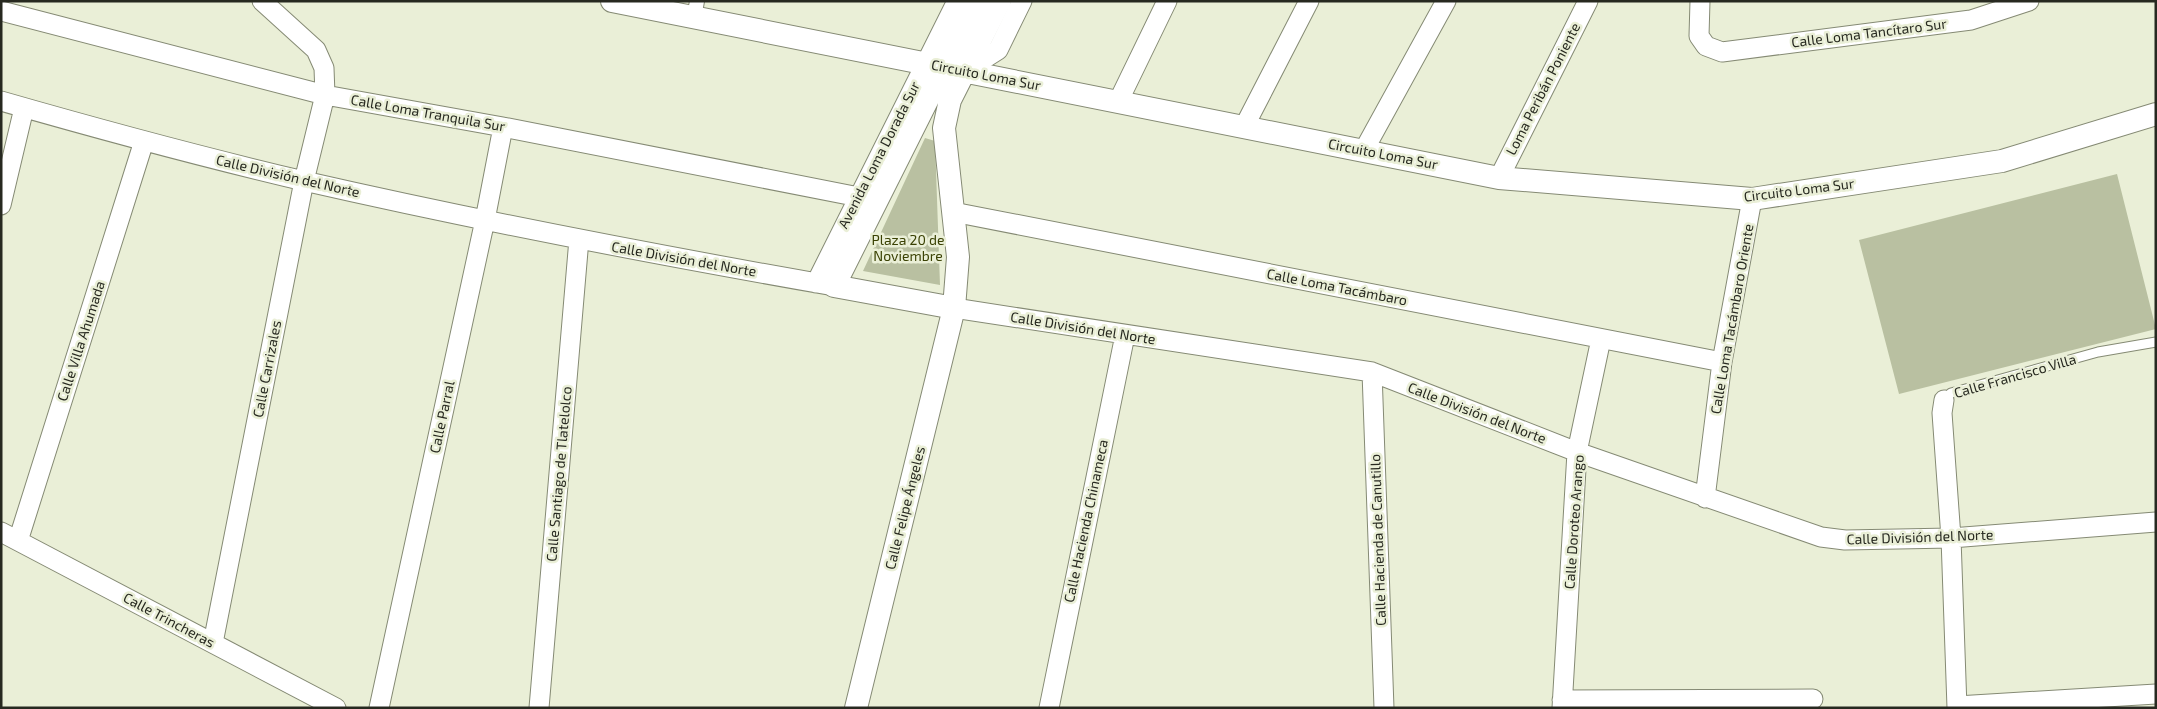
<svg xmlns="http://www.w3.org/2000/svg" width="2157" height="709" viewBox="0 0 2157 709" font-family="'Exo 2',sans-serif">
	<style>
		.green { fill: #b9c0a1 }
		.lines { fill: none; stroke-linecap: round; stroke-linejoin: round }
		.service-casing { stroke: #858a74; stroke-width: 11 }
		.pedestrian-casing { stroke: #858a74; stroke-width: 16 }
		.minor-casing { stroke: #858a74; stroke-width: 21 }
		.tertiary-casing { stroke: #858a74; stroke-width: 24 }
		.service { stroke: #fff; stroke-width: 9 }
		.pedestrian { stroke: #fff; stroke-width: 14 }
		.minor { stroke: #fff; stroke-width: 19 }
		.tertiary { stroke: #fff; stroke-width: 22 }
		.labels { text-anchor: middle; stroke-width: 5; stroke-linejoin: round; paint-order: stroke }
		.street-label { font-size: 14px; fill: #272920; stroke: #eaefd7 }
		.park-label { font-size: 14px; fill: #3a4103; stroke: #eaefd7 }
	</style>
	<rect width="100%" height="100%" fill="#eaefd7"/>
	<path class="green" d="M925,138L935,141L940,285L863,271Z
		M2117,174L2156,329L1899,394L1859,240Z"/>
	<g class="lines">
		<defs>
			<path id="service" d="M1944,400L1951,393L2098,352L2156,342"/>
			<path id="pedestrian" d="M694,18L697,1"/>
			<path id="minor" d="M1700,1L1699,36L1706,46L1722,52L1971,20L2029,1
				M1,11L325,95L503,127L859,197
				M965,71L998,50L1022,1
				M1,101C102,130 202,157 304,181C479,221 657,255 834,286
				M1118,102L1167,1
				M1244,127L1309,1
				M1364,150L1446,1
				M1499,178L1588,1
				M1,205L24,108
				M953,212L1722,362
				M816,283L957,1
				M954,308L1372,372L1577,452L1821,537L1845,540L1951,538L2156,522
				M1372,372L1384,708
				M1944,400L1942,413L1951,538L1957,708
				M1705,498L1722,362L1752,199
				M1,532L336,708
				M18,541L144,141
				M213,643L304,181L325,95L324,68L316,50L262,1
				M1562,700L1813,699
				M1957,706L2156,694
				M379,708L485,220L503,127
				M539,708L579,239
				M1049,708L1125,335
				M1562,708L1577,452L1601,339"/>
			<path id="tertiary" d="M612,1L1499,178L1752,199L2002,161L2156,114
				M954,308L834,286L977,1
				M856,708L954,308L958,257L944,128L950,100L1000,1"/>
		</defs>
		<use href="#service" class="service-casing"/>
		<use href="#pedestrian" class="pedestrian-casing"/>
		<use href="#minor" class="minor-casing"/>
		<use href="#tertiary" class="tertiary-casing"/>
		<use href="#service" class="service"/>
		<use href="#pedestrian" class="pedestrian"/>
		<use href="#minor" class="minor"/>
		<use href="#tertiary" class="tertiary"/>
	</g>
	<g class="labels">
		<g class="street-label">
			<text transform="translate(1869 33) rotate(-7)" y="5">Calle Loma Tancítaro Sur</text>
			<text transform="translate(986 75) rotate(11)" y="5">Circuito Loma Sur</text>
			<text transform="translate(1543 89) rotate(-63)" y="5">Loma Peribán Poniente</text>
			<text transform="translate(428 113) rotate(10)" y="5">Calle Loma Tranquila Sur</text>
			<text transform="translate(1383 154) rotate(11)" y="5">Circuito Loma Sur</text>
			<text transform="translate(879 155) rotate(-63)" y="5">Avenida Loma Dorada Sur</text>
			<text transform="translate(288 176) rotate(13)" y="5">Calle División del Norte</text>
			<text transform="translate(1799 190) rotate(-7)" y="5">Circuito Loma Sur</text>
			<text transform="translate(684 259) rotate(10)" y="5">Calle División del Norte</text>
			<text transform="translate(1337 287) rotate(11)" y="5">Calle Loma Tacámbaro</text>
			<text transform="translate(1732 319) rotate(-80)" y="5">Calle Loma Tacámbaro Oriente</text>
			<text transform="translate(1083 328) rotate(9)" y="5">Calle División del Norte</text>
			<text transform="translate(81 341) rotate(-72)" y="5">Calle Villa Ahumada</text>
			<text transform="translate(267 369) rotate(-79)" y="5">Calle Carrizales</text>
			<text transform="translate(2015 376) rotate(-16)" y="5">Calle Francisco Villa</text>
			<text transform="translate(1477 413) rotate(21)" y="5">Calle División del Norte</text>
			<text transform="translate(442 417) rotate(-78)" y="5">Calle Parral</text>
			<text transform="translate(559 474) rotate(-85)" y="5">Calle Santiago de Tlatelolco</text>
			<text transform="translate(905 508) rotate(-76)" y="5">Calle Felipe Ángeles</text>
			<text transform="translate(1086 521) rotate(-78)" y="5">Calle Hacienda Chinameca</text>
			<text transform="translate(1574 522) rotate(-86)" y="5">Calle Doroteo Arango</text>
			<text transform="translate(1920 537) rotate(-2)" y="5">Calle División del Norte</text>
			<text transform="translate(1378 540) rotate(-92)" y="5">Calle Hacienda de Canutillo</text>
			<text transform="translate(169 620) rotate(28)" y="5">Calle Trincheras</text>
		</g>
		<g class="park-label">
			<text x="908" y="245">Plaza 20 de<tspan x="908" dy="16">Noviembre</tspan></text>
		</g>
	</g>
	<rect width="2157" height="709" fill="none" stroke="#272920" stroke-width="5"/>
</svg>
